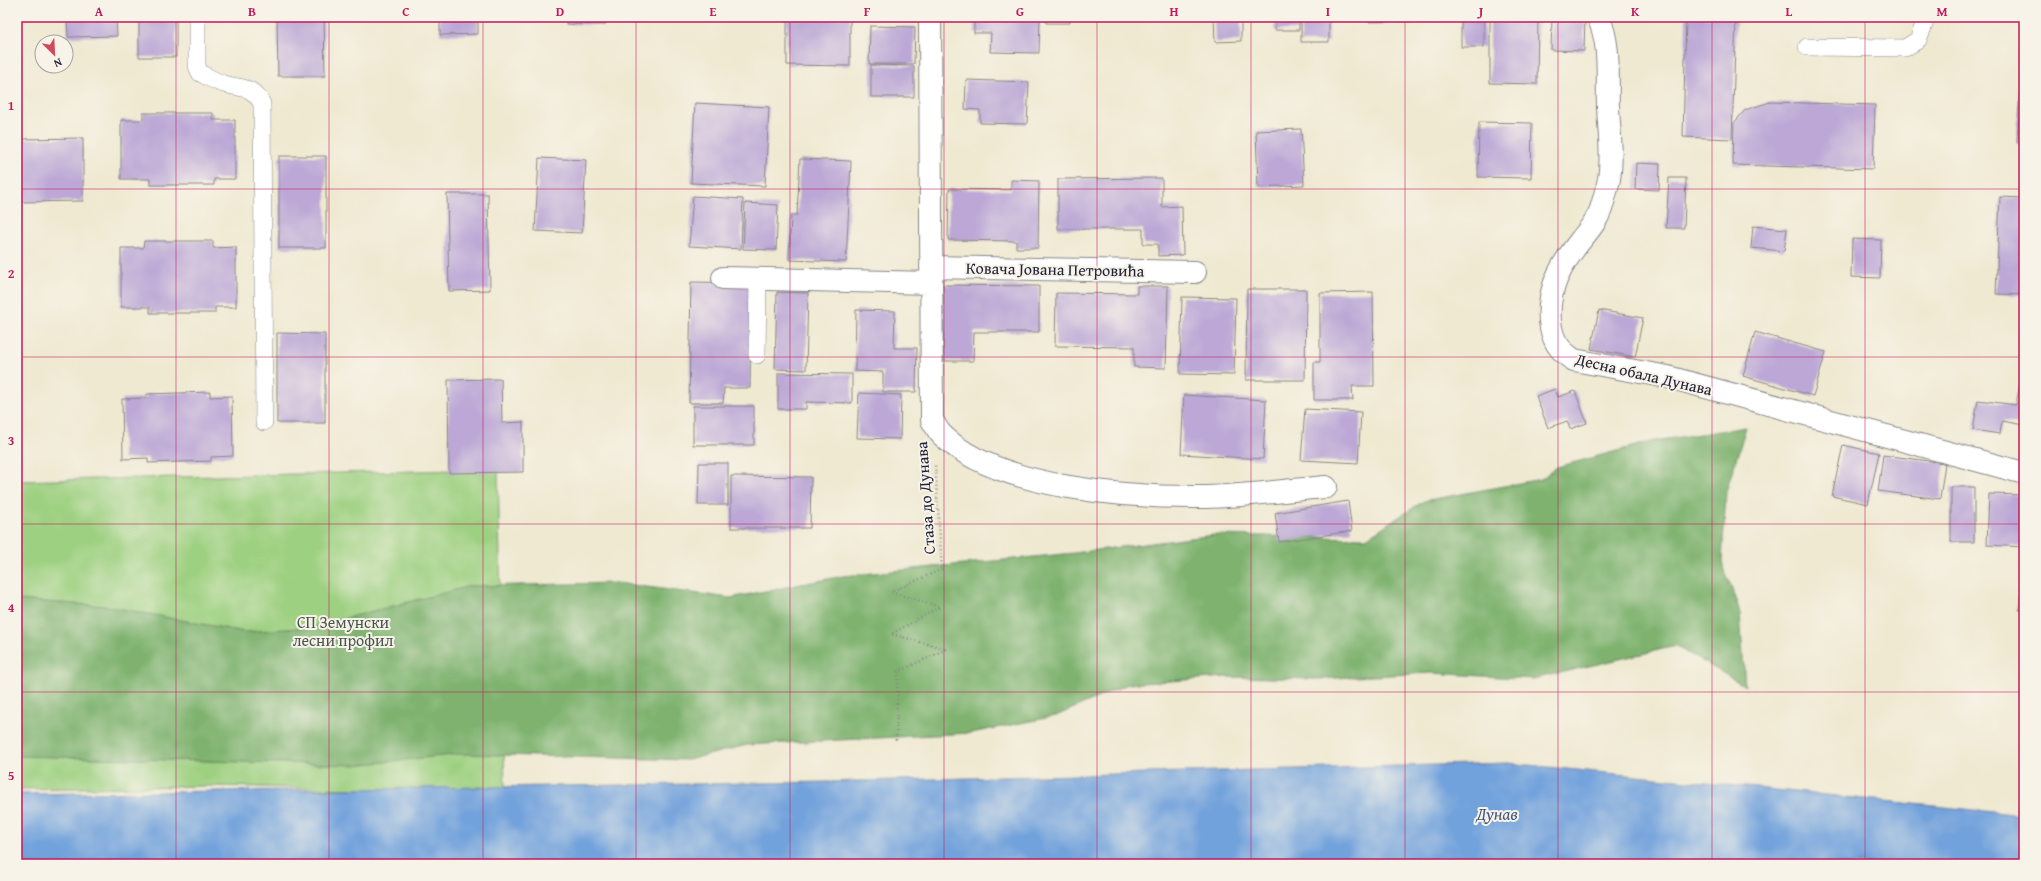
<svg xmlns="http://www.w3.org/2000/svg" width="2041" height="881" viewBox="0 0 2041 881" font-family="'Gentium Book Plus',serif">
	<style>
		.green { fill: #9dd080; stroke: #60795e }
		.forest { fill: #7eb26e; stroke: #506a54 }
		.water { fill: #72a2dc; stroke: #4a628c }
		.building { fill: #bca7d6 }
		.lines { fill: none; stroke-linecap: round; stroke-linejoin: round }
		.service-casing { stroke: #888686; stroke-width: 18 }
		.minor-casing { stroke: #888686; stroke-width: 24 }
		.path { stroke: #888686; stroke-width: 2.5; stroke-dasharray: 1 3; stroke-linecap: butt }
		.service { stroke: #fff; stroke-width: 17 }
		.minor { stroke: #fff; stroke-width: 22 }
		.grid { fill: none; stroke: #c2185b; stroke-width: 1; stroke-opacity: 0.55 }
		.labels { text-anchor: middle; stroke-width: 4; stroke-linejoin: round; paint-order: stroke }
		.street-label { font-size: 16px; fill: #22223b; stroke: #f7f3e8 }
		.park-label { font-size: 16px; fill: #475650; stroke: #f7f3e8 }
		.water-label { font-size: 17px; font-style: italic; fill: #42557b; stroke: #f7f3e8 }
		.neatline { fill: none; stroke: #c2185b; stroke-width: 1.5 }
		.grid-label { font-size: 13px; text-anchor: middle; font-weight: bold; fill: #c2185b }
	</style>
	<rect width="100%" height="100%" fill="#f7f3e8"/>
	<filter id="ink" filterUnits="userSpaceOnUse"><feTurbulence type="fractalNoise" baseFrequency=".025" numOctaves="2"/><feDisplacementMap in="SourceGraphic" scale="8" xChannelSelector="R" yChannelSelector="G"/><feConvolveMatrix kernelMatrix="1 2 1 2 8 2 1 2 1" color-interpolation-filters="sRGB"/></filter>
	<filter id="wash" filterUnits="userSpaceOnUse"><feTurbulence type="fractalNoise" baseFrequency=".012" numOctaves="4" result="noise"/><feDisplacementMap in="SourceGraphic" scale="16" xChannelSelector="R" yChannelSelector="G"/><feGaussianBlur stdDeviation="0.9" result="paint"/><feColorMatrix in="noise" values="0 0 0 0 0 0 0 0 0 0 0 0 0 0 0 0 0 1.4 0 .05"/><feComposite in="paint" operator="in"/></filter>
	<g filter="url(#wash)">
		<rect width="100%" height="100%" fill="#efe9d1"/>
		<path class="green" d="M498,469L505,792L212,786L17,789V481Z"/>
		<path class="forest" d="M1746,427L1726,492L1722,562L1740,612L1745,686L1676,646L1533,679L1431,673L1316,679L1226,677L1128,684L1056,716L971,733L747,745L688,760L461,754L355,765L17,756V600L106,606L245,632L312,627L470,586L617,583L730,598L843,576L1074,553L1214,535L1366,538L1424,501L1541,479L1557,467L1654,441Z"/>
		<path class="water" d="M1508,763L2024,815V864H17V794L825,782Z"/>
		<g id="blocks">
			<path class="building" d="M67,17H116L117,36L68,37Z
				M139,17H176V57H139Z
				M277,17H324L325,76H278Z
				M440,17H478V34L440,35Z
				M566,17H605V25L566,24Z
				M668,17H691V19L668,20Z
				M742,17H774V19L742,18Z
				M787,17H850V66L787,65Z
				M974,17H1040L1039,53L990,52L991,33H974Z
				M1045,17H1070V23H1046Z
				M1214,17H1241V41L1215,42Z
				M1275,17H1299V30H1275Z
				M1301,17H1329V42H1301Z
				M1369,17H1422V21L1369,22Z
				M1461,17H1484V47H1461Z
				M1490,17H1538L1537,84L1490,83Z
				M1552,17H1585L1584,51L1551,50Z
				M1686,17H1736L1732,139L1683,137Z
				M2023,17H2024V143H2017Z
				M870,26L915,27L914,64H869Z
				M871,65L914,66V97H871Z
				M966,80L1029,82L1027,124L980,123V110L965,109Z
				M1770,102L1875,105L1873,169L1733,165L1734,123L1745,110Z
				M695,103L769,107L765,186L691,183Z
				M143,113H213V120H235V179H214V185H150V179H121V120H143Z
				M1479,122L1532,123L1531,178L1478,177Z
				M1301,129L1304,185L1258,187L1256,131Z
				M83,138V201L21,202V139Z
				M279,156H326V248H279Z
				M539,158L586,160L582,233L535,231Z
				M800,159L851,161L846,262L789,260L791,215H797Z
				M1636,163L1660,164L1659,190L1635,189Z
				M1162,178V207L1182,206L1183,255L1158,256V244H1143V229H1058V179Z
				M1669,178H1686L1684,228H1666Z
				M1011,180L1039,181L1038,248H1016V241L948,240L949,189L1011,190Z
				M447,194H488L490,290L449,291Z
				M693,196L743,199L741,249L689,246Z
				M2000,197L2024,198V295L1996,294Z
				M745,203L778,205L776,250L743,249Z
				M1753,226L1787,229L1784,251L1751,248Z
				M1852,239L1881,240L1880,278L1851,277Z
				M144,241H213V248L236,247V307H215V313H150V307H121V248H143Z
				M691,282L751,283L750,388H724L723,403H689Z
				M943,285L1039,286V332H974L973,361H943Z
				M1137,286H1168L1166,368L1134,367V347L1055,346L1056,293L1137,294Z
				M1247,289H1306L1305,380H1246Z
				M777,292L808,293L806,370L775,369Z
				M1373,292L1374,386H1352L1353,400H1314V362H1320V293Z
				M1182,297L1236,298L1234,375L1180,374Z
				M856,310L895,311L894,348H917L916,392H883V372L855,371Z
				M1599,310L1643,318L1635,357L1591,349Z
				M1755,332L1826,352L1813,396L1743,376Z
				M277,333L325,334V423H277Z
				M778,373L852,374V403L806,402V409H778Z
				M2021,377H2024V425L2002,421L2000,434L1973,430L1978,400L2016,405Z
				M501,379L502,423L523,422V472L449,473L448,380Z
				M1555,389L1558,397L1575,391L1587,423L1570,429L1567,421L1548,428L1536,396Z
				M210,392V397L232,396L233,456L211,457V461L148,463V458L123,459L122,399L146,398L147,394Z
				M859,393L901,395L900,439L857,438Z
				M1184,395L1266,400L1263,459L1181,454Z
				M693,406H754V445H693Z
				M1305,409L1361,412L1358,463L1301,460Z
				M1843,445L1879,453L1868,504L1832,496Z
				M1883,455L1945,463L1940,499L1878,491Z
				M699,463H728V505H698Z
				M731,476L811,477L810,528H731Z
				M1951,487H1974V542H1951Z
				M1989,494L2024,495V547L1987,545Z
				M1348,501L1352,531L1279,542L1275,513Z
				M2023,562H2024V610H2019Z"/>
		</g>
	</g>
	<g filter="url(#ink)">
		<use href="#blocks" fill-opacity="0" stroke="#888686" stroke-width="1"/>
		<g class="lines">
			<defs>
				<path id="service" d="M197,17V66L200,73C208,77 216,82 224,84C242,89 252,85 262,104L264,422
					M1807,47L1905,48L1918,40L1927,17
					M757,355L758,278"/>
				<path id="minor" d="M930,17L932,420C935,425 938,431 942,435C997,489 1132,498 1206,497C1246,496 1286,490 1326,487
					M1598,17C1611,43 1607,78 1608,107C1609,130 1613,155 1609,179C1607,189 1604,199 1601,209C1597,221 1588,231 1580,241C1561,265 1547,289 1550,321C1552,339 1558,350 1574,360L1668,377L2024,473
					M931,267L1195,272
					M723,278L930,283"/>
			</defs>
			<use href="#service" class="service-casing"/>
			<use href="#minor" class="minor-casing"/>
			<path class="path" d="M896,740L898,672L946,649L891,634L940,607L891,592L942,569L935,464"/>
			<use href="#service" class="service"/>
			<use href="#minor" class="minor"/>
		</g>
	</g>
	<path class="grid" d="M176,17V864M329,17V864M483,17V864M636,17V864M790,17V864M944,17V864M1097,17V864M1251,17V864M1405,17V864M1558,17V864M1712,17V864M1865,17V864M17,189H2024M17,357H2024M17,524H2024M17,692H2024"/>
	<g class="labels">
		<g class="street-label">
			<text transform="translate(1055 269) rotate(1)" y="6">Ковача Јована Петровића</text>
			<text transform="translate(1644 374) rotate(13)" y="6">Десна обала Дунава</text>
			<text transform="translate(925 498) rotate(-94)" y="6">Стаза до Дунава</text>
		</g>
		<g class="park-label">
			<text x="343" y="628">СП Земунски<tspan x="343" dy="18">лесни профил</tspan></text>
		</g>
		<g class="water-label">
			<text x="1497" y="820">Дунав</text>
		</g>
	</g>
	<rect width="2041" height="881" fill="none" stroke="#f7f3e8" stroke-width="44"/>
	<g transform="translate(54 54) rotate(156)"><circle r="19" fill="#f7f3e8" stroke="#a29fa3"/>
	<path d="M0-3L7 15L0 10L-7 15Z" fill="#d1495b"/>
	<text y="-6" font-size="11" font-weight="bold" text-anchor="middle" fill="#22223b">N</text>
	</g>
	<rect x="22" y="22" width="1997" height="837" class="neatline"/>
	<g class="grid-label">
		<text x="99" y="16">A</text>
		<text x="252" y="16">B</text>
		<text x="406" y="16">C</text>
		<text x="560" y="16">D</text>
		<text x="713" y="16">E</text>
		<text x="867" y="16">F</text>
		<text x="1020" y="16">G</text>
		<text x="1174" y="16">H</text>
		<text x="1328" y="16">I</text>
		<text x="1481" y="16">J</text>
		<text x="1635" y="16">K</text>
		<text x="1789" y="16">L</text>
		<text x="1942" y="16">M</text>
		<text x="11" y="110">1</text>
		<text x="11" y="278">2</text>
		<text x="11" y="445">3</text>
		<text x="11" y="612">4</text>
		<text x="11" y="780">5</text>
	</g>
</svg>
